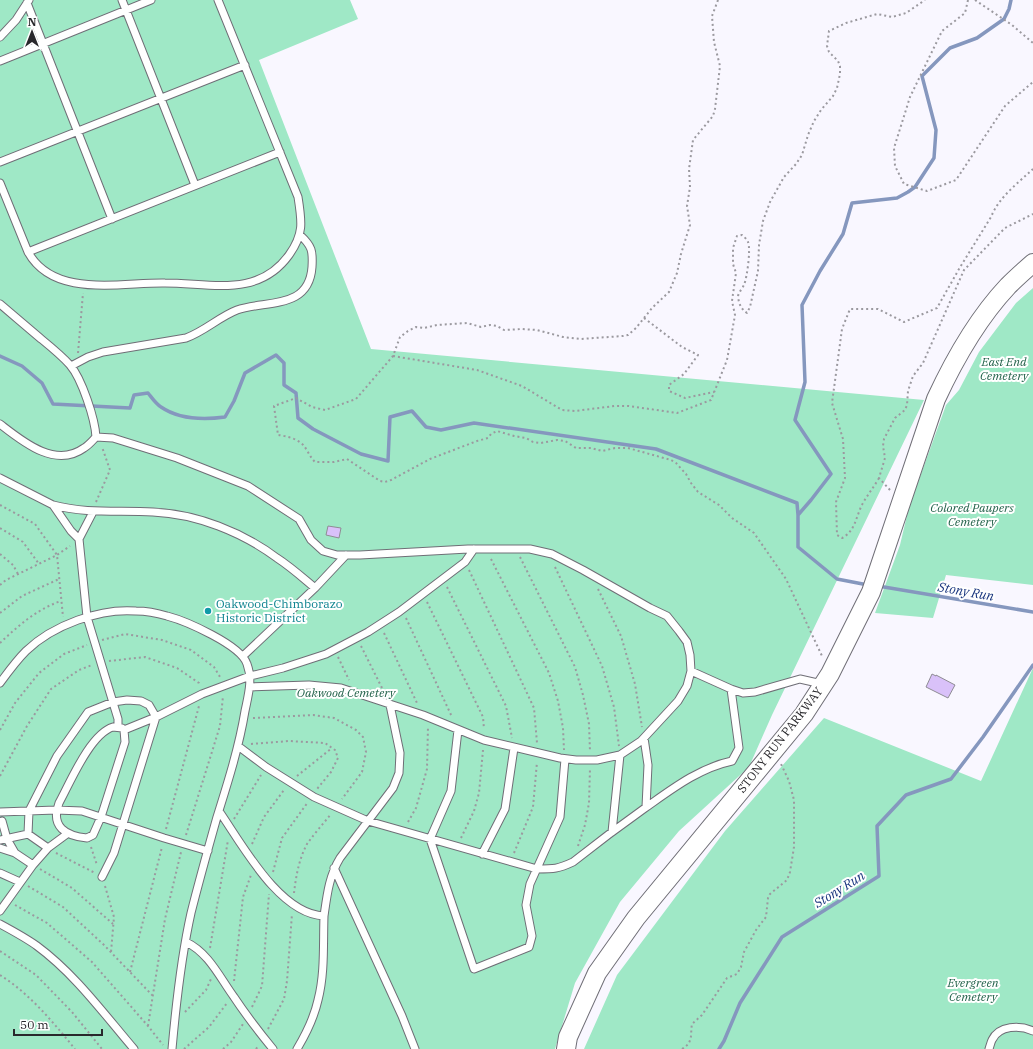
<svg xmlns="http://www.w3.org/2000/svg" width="1033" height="1049" viewBox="0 0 1033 1049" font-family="'IBM Plex Serif',serif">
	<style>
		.green { fill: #9fe8c6 }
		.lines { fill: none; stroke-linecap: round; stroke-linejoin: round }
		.stream { stroke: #8597be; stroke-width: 3.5 }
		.building { fill: #d9c1f9; stroke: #8f8c94 }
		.lane-casing { stroke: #6f6e76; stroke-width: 9 }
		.secondary-casing { stroke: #6f6e76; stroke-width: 20 }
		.path { stroke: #9b999f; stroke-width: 2; stroke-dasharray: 2 3; stroke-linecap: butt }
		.lane { stroke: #fff; stroke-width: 7 }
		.secondary { stroke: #fff; stroke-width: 18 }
		.culture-dot { fill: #0f9aa8; stroke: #fff; stroke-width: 1.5 }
		.labels { text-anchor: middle; stroke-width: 4; stroke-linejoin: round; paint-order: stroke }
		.park-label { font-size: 12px; font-style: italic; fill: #216149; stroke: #fff }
		.culture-label { font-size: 12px; fill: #0d838f; stroke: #fff; text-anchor: start }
		.street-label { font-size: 12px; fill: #29282c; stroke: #fff }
		.water-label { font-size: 13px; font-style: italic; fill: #17337d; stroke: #fff }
	</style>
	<rect width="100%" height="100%" fill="#f9f7ff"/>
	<path class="green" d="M0,0H350L358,19L259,60L371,349L924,400L772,715L749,767L679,831L620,902L575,983L555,1049H0Z
		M1033,288V585L946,575L933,618L875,613L900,545L909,507L946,405L959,390L979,352L1016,303Z
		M1033,668V1049H584L617,975L725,831L824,718L981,781Z"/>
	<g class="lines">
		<path class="stream" d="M0,356L22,366L42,383L53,404L130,408L134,395L148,393C152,398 156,404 161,407C180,420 203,420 225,417L234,401L245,373L276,355L284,363V385L296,393L298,418L313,429L361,454L388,461L390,417L412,411L426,427L441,430L474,423L656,449L797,503L798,515
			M868,585L837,579L798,547V515L811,500L831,474L795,420L805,382L802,305L820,271L843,234L852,203L897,198L908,192L915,187L934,158L936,130L922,76L950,48L977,38L1004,19L1009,9L1011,0
			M878,586L1033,612
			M719,1049L724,1041L740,1003L782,937L879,876L877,826L906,795L951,779L983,737L1033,665"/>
	</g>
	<path class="building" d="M328,526L341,528L339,538L326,535Z
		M932,674L936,676V675L955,685L948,698L926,687Z"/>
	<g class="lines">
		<defs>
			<path id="lane" d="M122,0L195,185
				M27,3L112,219
				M0,37L16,20L29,0
				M0,61L151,0
				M0,162L245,65
				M0,183L28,252C54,299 122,282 165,283C211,283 258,298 289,255C304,234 302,222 298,197L218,0
				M28,252L280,152
				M0,304C13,315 27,327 40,338C51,347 61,355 70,365C82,379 95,419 96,437C92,441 89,445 84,448C55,469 22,441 0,424
				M71,366L88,357L103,352L186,338C205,331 219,317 237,310C266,300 309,310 312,267C313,251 312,246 300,235
				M96,437L113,438L177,458L248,486L299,519L311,540L323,551L337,555H360L468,549H530L552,554L583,570L650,608L667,616L679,631L687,642L690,655L691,671L687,686L678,701L641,741L620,755L597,760H576L560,758L484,740L423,715L341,688L309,685L250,687
				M0,478L53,505L71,531L79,539L87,617L118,719V727
				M53,505C87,514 119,510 153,512C197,514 242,532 277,558C291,567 303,578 315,588
				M79,539L93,512
				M243,656L315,588L346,555
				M691,671L731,689L743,693L755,692L800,679L822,684
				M0,683C8,672 17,660 26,651C53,625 100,608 136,611C147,611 157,613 167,616C186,621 241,645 247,664C253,680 248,696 245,711C239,747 228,782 217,817C208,849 199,881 191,913C181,958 176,1004 172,1049
				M113,727L122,728L124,730L125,742L101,817L93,835L87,838C66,836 50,827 59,803C70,783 90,734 113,727Z
				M124,730L156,717L202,694L250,676L283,668L326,654L368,632L399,612L465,562L474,549
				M458,730L451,791L430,839L474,969L529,947L532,936L526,905L530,884L560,817L565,759
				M644,738L648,765L646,807
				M238,746L266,767L314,797L368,821L537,869C554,869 558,869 573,862C597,843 621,825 645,808C672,789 699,768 732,761L739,748L731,689
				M219,811C242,844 279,914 324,916C323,944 325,973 318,1000C314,1018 306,1034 297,1049
				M0,812L56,810L82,811L164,838L208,851
				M2,821L7,839L15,853L33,865
				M612,832L620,755
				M0,840L28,834
				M0,848L15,853
				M48,848L28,834L29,811L57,756L88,712L113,702L127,700L141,701L149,705L156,717L114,853L102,877
				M482,854L505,809L514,748
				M334,868L402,1016L415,1049
				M0,873L20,882
				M0,911L33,865L48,848L67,834
				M324,916C327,895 329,876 340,858L393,788L399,773L400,753L390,705
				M0,924C13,931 26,938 37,946C75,974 104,1014 134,1049
				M186,942C209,953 220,978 234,997C246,1015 259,1032 273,1049
				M989,1049C990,1046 991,1042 992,1040C999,1025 1020,1025 1033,1031"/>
			<path id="secondary" d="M566,1049L568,1037L597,973L636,918L804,714L830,674L871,592L936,399C955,358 977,319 1008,286C1016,278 1025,270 1033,263"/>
		</defs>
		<use href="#lane" class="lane-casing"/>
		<use href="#secondary" class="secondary-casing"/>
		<path class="path" d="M718,0L712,16L714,42L720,66L715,109L713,116L693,140L689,169L690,187L687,206L690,225L681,254L677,273L669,292L652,308L636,328L628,335L623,336L580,339L563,337L537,330L522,329L504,330L497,326L490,325L481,327L467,323L437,325L424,328L416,327L408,331L400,337L393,356L356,399L325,410L312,407L296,398L274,406L278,435C286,436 299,439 304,446C308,451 310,457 315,462H334L347,459L380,481L385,482L391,480L430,459L477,441L488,438L491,434L497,431L514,436L526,438L533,442L541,443L557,440L565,441L576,448H591L602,451L615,448H628L671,460L676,463L686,474L691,483L698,492L719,505L732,518L754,533L786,579L822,656
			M968,0L965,13L942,31L910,97L894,148L895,166L904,184L927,191L956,180L1005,106L1033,82
			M975,0L1012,25L1033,43
			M644,318L682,347L698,355L684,374L669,385V391L685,398L714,392
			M78,353L83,293
			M393,356L477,370L522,386L562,410L575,411L615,406H629L677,413L711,400L727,360L735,315L732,301L736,273L733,264V248L737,236L742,235C744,237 747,239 748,242C751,249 747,278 744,285C742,289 738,293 738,297C739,304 741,309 747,313L750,307L758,271L759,245L763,221L770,202L784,177L796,164L802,155L808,135L814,121L821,110L833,96L837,88L840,74V66L838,61L829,52L827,46L829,31L846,23L877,14L892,17L906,13L925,0
			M879,478C874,487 868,494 863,503C856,515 856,531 842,538L837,535L836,502L845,478L843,439L832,403L842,329L850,309H878L904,322L937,308L959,269L991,217C999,197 1018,183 1033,169
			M890,490L879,478L885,458L883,446L884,439L895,418L905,410L907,405L908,391L913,376L923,363L964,270L1005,228L1033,214
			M96,502L110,470L102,447
			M0,505L35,524L57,555L63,617
			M0,528L23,542L39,564
			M0,554L13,565L18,574
			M520,557L575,667L583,695L589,724L590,752
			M491,559L549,673L558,701L563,728L564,750
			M555,567L602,666L614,707L619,746
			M469,570L534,708L537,743
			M0,585L6,580L57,555L70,546
			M447,587L506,706L512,738
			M598,589L621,636L635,684L642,727
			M427,602L483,717L484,729
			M0,613L22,596L59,579
			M406,618L452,717
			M384,633L417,703
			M102,640L125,634L162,640L191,650L214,667L220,677
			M0,643C18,626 37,609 61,601
			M361,646L384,692
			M338,657L349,680
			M109,661L145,657L177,668L199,683L200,686
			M253,718L313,715L334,718L356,730L363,737L366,752L362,772L342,799
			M0,730L15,703L39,673L64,654L87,645
			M251,744L289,741L325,743L335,750L338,758L331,772L317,789
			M0,776L27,726L51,689L79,670L92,665
			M297,776L332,748
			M234,819L261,775
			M408,822L416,808L427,769L428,726
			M166,829L199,706
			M186,835L220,726L223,696
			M461,838L474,811L479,793L483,750
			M252,844L264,817L284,790
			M578,846L585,825L589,803L590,768
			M91,847L97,865
			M56,853L95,873
			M514,853L533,807L537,762
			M40,869L72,888L113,924
			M273,872L282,838L308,802
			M28,886L63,907L104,945L153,996
			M105,886L114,917L111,952
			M294,893C296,876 299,859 307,844C314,834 323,824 331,814
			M15,905L47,923L92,962L148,1026L163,1045
			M210,948L228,840
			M0,951L36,975L72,1012L102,1049
			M130,972L162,847
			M0,975C30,994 53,1022 75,1049
			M234,981L243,897L251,875
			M252,1007L262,986L269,894
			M185,1012L206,990L211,979
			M148,1026L165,919L181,852
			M268,1029L284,999L287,981L292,914
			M184,1049L209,1027L227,1003
			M223,1049L231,1042L243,1024
			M256,1049L259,1045
			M682,1049C694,1042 690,1034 692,1024L702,1015L727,978L737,974L741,967L744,952L756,930L766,917L768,898L770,894L787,880L790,872L794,847V800L789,781L781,764"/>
		<use href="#lane" class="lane"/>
		<use href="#secondary" class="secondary"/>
	</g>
	<circle class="culture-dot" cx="208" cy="611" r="4"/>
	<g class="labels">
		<g class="park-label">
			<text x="1004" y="366">East End<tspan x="1004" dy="14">Cemetery</tspan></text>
			<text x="972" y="512">Colored Paupers<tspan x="972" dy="14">Cemetery</tspan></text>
			<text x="346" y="697">Oakwood Cemetery</text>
			<text x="973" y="987">Evergreen<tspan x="973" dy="14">Cemetery</tspan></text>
		</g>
		<g class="culture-label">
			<text x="216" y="608">Oakwood-Chimborazo<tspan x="216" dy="14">Historic District</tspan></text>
		</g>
		<g class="street-label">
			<text transform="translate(780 740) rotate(-52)" y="4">STONY RUN PARKWAY</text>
		</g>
		<g class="water-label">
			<text transform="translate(966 591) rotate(10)" y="5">Stony Run</text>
			<text transform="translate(839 889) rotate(-32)" y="5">Stony Run</text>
		</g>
	</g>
	<g transform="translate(32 32)" stroke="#ffffff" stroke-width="3" paint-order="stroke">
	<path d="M0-3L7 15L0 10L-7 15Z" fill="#29282c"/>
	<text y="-6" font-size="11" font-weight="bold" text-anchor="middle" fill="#29282c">N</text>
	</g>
	<path d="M14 1029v6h88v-6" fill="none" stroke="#29282c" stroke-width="2"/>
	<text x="20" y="1029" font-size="12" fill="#29282c" stroke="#ffffff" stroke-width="3" paint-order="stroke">50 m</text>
</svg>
